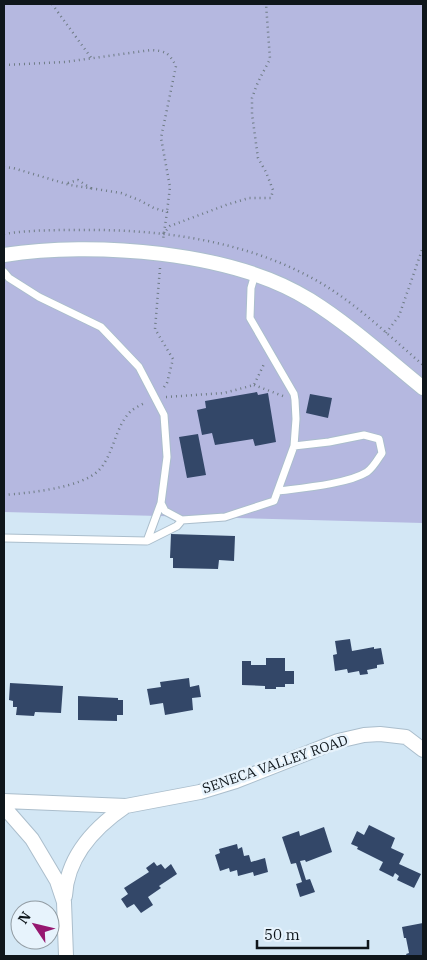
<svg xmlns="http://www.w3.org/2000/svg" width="427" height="960" viewBox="0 0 427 960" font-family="'IBM Plex Serif',serif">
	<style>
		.green { fill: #b5b8e0 }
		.building { fill: #334768 }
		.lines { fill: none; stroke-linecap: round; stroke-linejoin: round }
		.service-casing { stroke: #abbecc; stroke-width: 9 }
		.minor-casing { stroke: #abbecc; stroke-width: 16 }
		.path { stroke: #6e7b84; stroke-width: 2.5; stroke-dasharray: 1 4; stroke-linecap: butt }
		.service { stroke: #fff; stroke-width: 7 }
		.minor { stroke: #fff; stroke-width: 14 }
		.labels { text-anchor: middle; stroke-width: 5; stroke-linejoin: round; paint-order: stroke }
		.street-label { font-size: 14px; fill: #0f161b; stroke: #e7f3fc }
	</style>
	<rect width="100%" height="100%" fill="#d3e7f5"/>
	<path class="green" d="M4,4H423V523L4,512Z"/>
	<path class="building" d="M257,392L258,395L268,393L276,442L255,446L253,439L215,445L212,433L202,435L197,410L206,408L205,401Z
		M310,394L332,398L328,418L306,413Z
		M198,434L206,475L187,478L179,437Z
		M171,534L235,536L234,561L219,560L218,569L173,568V558H170Z
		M350,639L352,651L374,647V649L381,648L384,664L377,665V668L367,670L368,674L360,675L359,671L348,673L347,669L335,671L333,655L337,654L335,641Z
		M266,658H285V671H294V684H285V687H276V689H265V686L242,685V661H251V665H266Z
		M189,678L190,687L199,685L201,697L192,698L193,710L165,715L163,703L150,705L147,689L161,687L160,682Z
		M10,683L63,686L61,713L35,712L34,716L16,715L17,707H13V701L9,700Z
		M78,696L118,698V700H123V715H117V721L78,720Z
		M369,825L395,838L391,848L404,854L399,864L421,874L414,888L397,880L399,876L395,873L393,877L379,870L383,862L357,849L358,847L351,844L357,831L364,835Z
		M324,827L332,852L306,862L305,860L300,861L306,880L310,879L315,892L300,897L296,884L302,882L296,863L291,864L282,837L299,831L300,836Z
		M237,844L238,849L242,847L244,856L249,855L251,862L265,858L268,872L254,876L253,872L238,876L237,870L230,872L229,868L220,871L215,855L220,853L219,849Z
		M154,862L157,866L161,864L165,869L171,864L177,874L159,886L161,888L148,897L153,905L141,913L134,904L127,908L121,899L128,894L124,888L149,872L146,868Z
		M423,923V956H407L406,954L409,953L406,938H404L402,927Z"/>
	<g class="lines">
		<defs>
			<path id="service" d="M4,272L9,278L39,297L101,327L139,367L164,415L167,457L161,503L165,511L182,520L225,517L274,501L294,446L296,419L295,400L294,394L250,318L251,288L255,274
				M278,491C301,488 348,484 367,472C373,468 378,459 382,453L379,439L364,435L329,442L294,446
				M4,538L147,541L177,526L182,520
				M147,541L161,503"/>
			<path id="minor" d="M4,255C93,241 232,251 310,300C350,325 386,358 423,388
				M4,801L126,806L200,792L236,781L338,741L364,735L380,734L406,737L423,750
				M4,807L32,839L57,881L64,902L66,956
				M65,896C67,857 95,827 126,806"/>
		</defs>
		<use href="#service" class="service-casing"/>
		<use href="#minor" class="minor-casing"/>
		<path class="path" d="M52,4L92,59
			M4,65L65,62L151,50C166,51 169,53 176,66L161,138L170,187L167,212
			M4,167L13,168L70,185L121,193L139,200L154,208L167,212L163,240
			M68,183L78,180L92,189
			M4,234C29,230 54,230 80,230C159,229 242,240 312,278C353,300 388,335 423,365
			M163,234L170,226L226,205L249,198H271L273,190L266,172L258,158L252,114V98L258,82L270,59L266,4
			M160,268L155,329L173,359L167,383L162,390
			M386,333L399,316L423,247
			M254,385L283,396
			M166,397L224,393L254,385L264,364
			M4,495C28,493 82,488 99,470C114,454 115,427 130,412C134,408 141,405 146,402"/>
		<use href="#service" class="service"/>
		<use href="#minor" class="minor"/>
	</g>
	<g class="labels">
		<g class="street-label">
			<text transform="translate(275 764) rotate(-19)" y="5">SENECA VALLEY ROAD</text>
		</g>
	</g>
	<rect width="427" height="960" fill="none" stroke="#0f161b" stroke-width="10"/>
	<g transform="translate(35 925) rotate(305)"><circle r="24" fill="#e7f3fc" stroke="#919ba2"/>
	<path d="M0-4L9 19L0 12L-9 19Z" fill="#961770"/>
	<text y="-8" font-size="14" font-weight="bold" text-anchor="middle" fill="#0f161b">N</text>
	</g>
	<path d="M257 940v8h111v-8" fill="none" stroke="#0f161b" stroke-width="2.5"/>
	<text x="264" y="940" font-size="15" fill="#0f161b" stroke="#e7f3fc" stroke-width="4" paint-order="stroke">50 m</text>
</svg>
